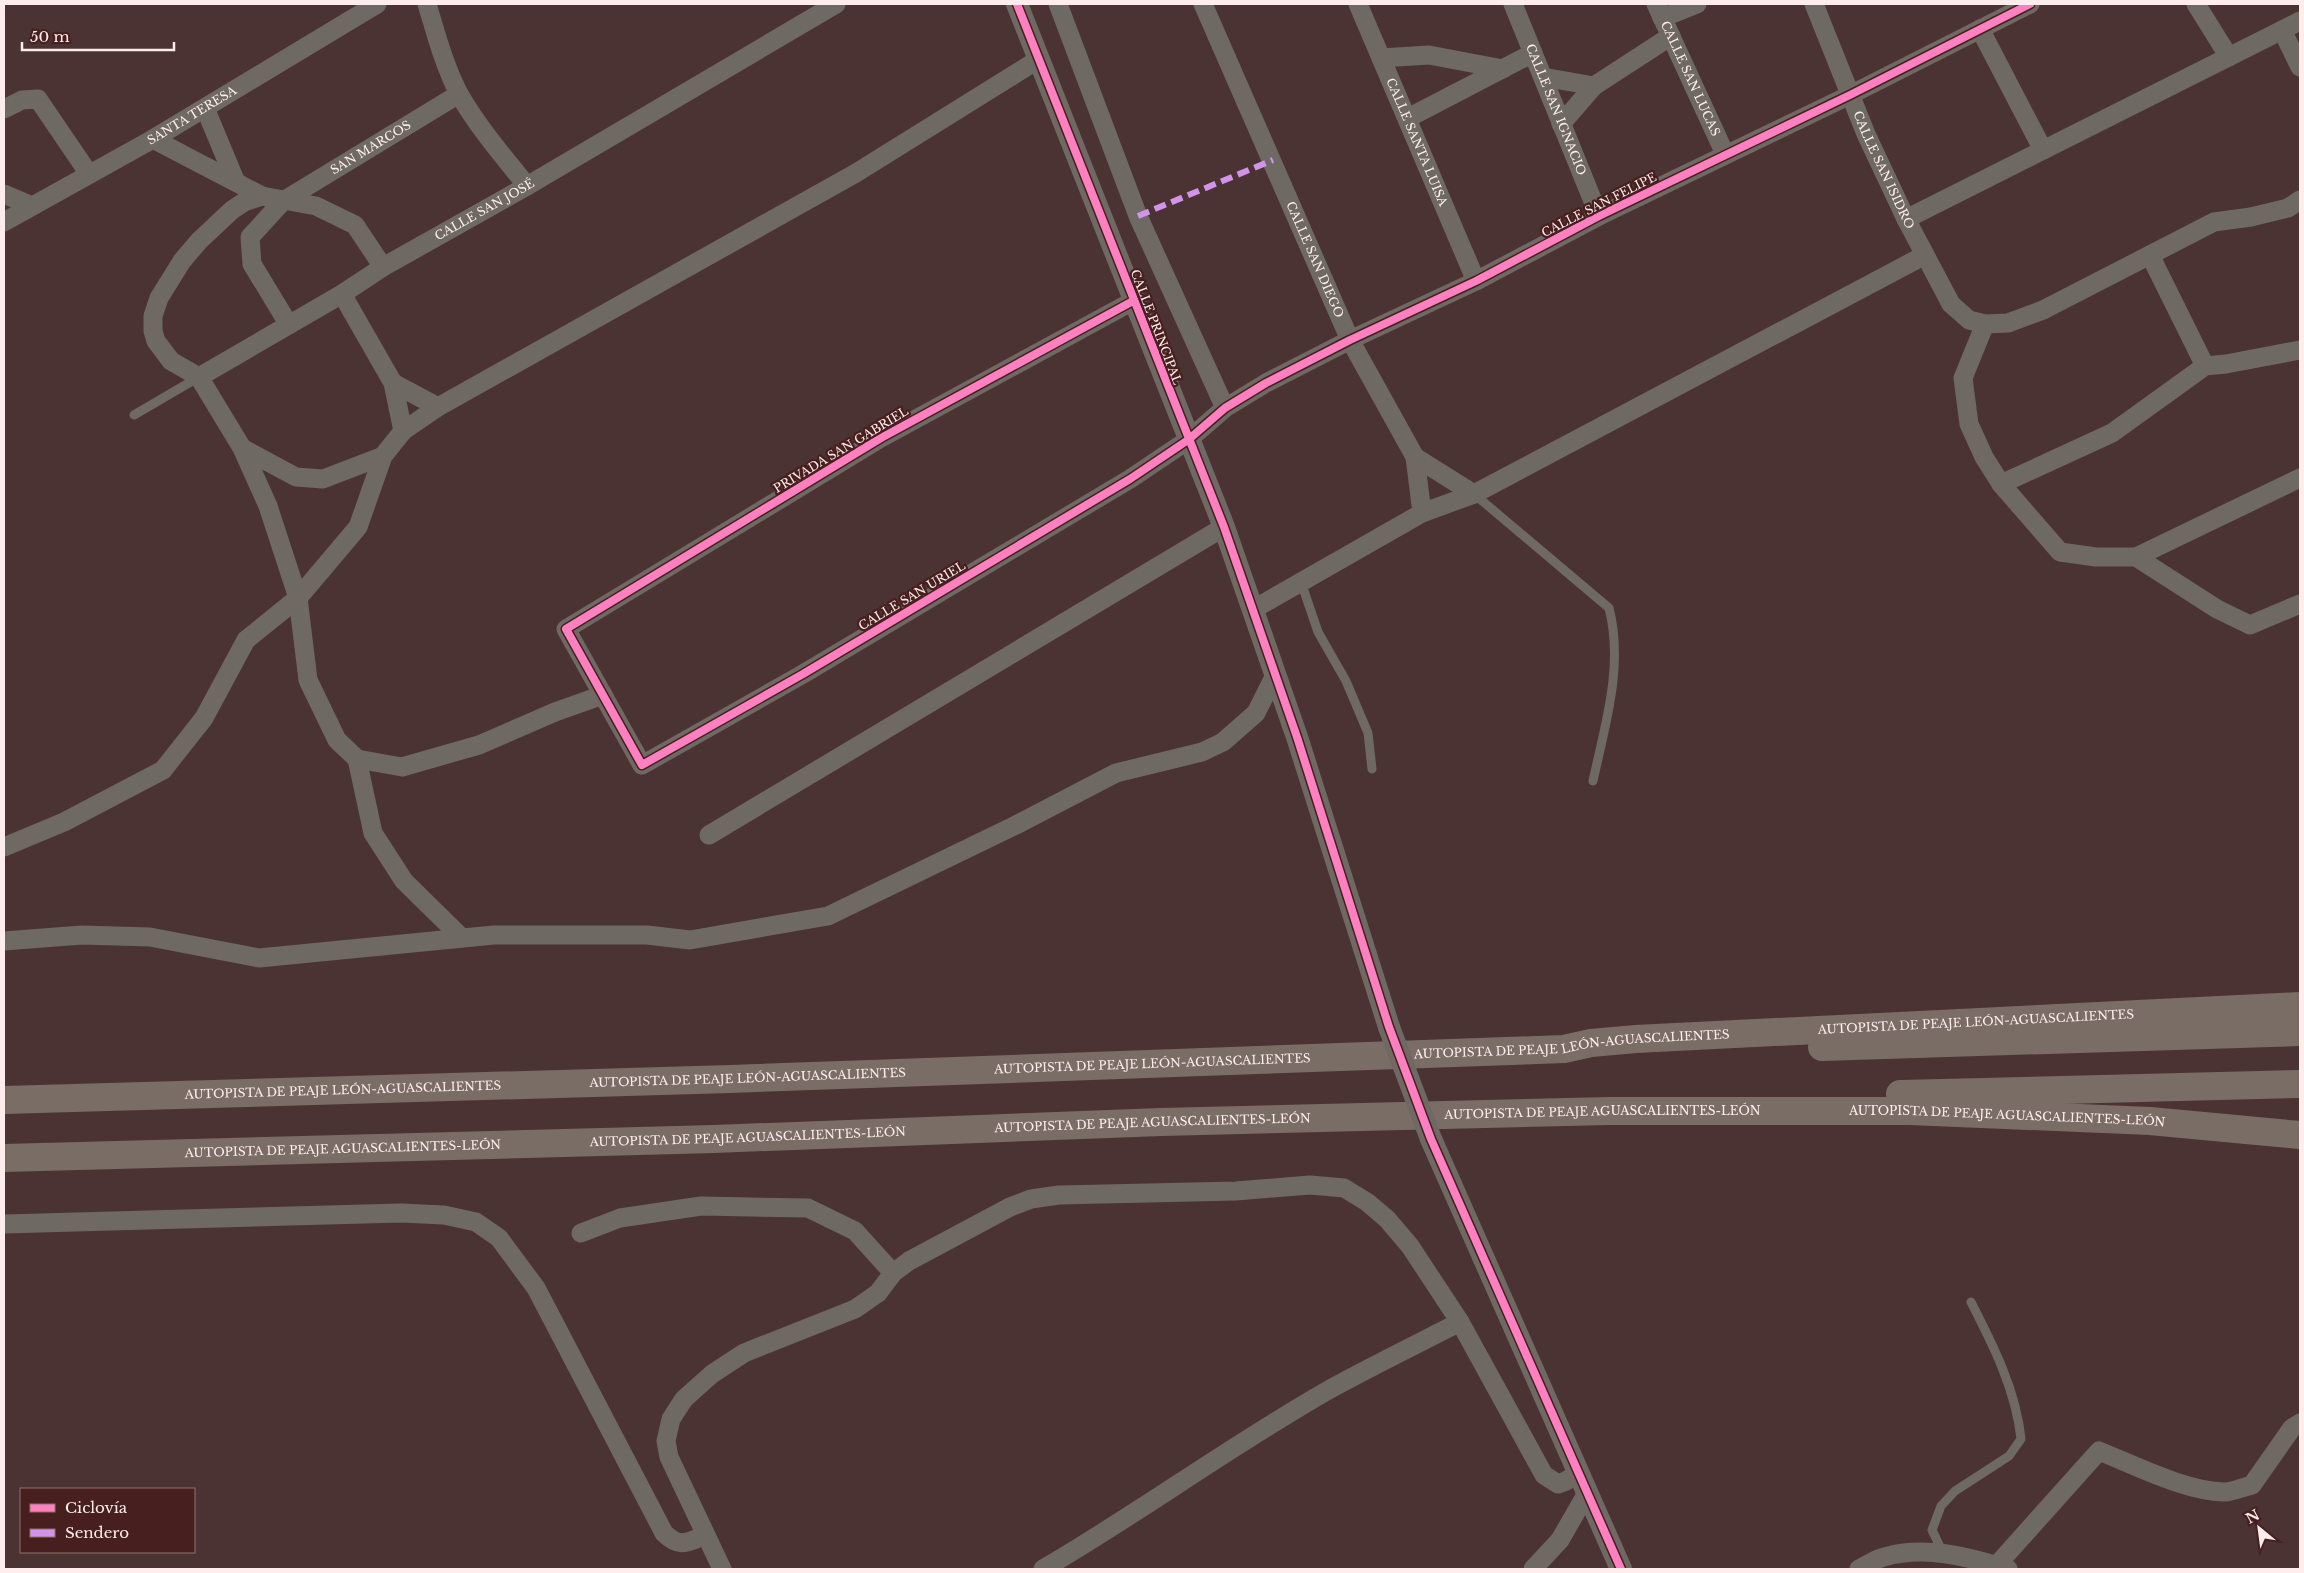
<svg xmlns="http://www.w3.org/2000/svg" width="2304" height="1573" viewBox="0 0 2304 1573" font-family="'Libre Baskerville',serif">
	<style>
		.lines { fill: none; stroke-linecap: round; stroke-linejoin: round }
		.service { stroke: #6f6963; stroke-width: 9 }
		.minor { stroke: #6f6963; stroke-width: 19 }
		.tertiary { stroke: #6f6963; stroke-width: 22 }
		.motorway { stroke: #796d66; stroke-width: 28 }
		.tertiary-bridge { stroke: #6f6963; stroke-width: 22 }
		.quiet { stroke: #d193ec; stroke-width: 6; stroke-dasharray: 12 6; stroke-linecap: butt }
		.cycleway-casing { stroke: #481f1f; stroke-width: 11 }
		.cycleway { stroke: #ff80c0; stroke-width: 8 }
		.labels { text-anchor: middle; stroke-width: 4.5; stroke-linejoin: round; paint-order: stroke }
		.street-label { font-size: 12px; fill: #feedec; stroke: #481f1f }
	</style>
	<rect width="100%" height="100%" fill="#4a3332"/>
	<g class="lines">
		<path class="service" d="M134,415L199,377
			M1474,494L1609,608C1624,666 1605,725 1593,781
			M1301,582L1318,632L1346,681L1368,733L1372,769
			M1943,1553L1932,1530L1941,1506L1955,1491L2009,1456L2021,1439C2016,1390 1993,1345 1971,1302"/>
		<g class="minor">
			<path d="M427,4C436,34 444,65 459,94C478,127 503,156 527,186"/>
			<path d="M1058,4L1138,216L1225,408"/>
			<path id="s1" d="M1203,4L1350,340L1415,457L1422,513"/>
			<path id="s2" d="M1358,4L1476,281"/>
			<path id="s3" d="M1513,4L1599,216"/>
			<path id="s4" d="M1656,4L1725,154"/>
			<path id="s5" d="M1814,4L1866,134L1906,219L1951,304L1969,320L1985,324L2008,323L2043,310L2214,222L2251,217L2288,208L2300,200"/>
			<path d="M2196,4L2229,57"/>
			<path d="M1662,18L1697,4"/>
			<path d="M1980,29L2043,150"/>
			<path d="M2282,30L2300,67"/>
			<path d="M1381,58L1429,55L1503,69"/>
			<path d="M1543,77L1594,86"/>
			<path d="M205,108L235,180"/>
			<path d="M4,109L22,100L38,99L89,174"/>
			<path d="M1408,118L1533,53"/>
			<path d="M1561,124L1594,86L1671,36"/>
			<path d="M153,139L262,196L316,206L355,225L383,267"/>
			<path d="M4,194L32,206"/>
			<path d="M262,196L244,202L232,210L199,241L182,261L159,298L153,316V331L156,341L171,361L199,377L242,448L268,506L298,598L308,680L337,740L357,759L373,833L404,881L462,938"/>
			<path d="M1906,219L2300,21"/>
			<path id="s6" d="M4,222L153,139L377,4"/>
			<path d="M2150,255L2205,366"/>
			<path d="M342,294L393,383L403,431"/>
			<path d="M1133,301L881,438L566,629L642,765L803,674L1130,479L1188,440L1225,408L1266,383L1350,340L1476,281L1599,216L1850,95L2030,4"/>
			<path d="M1985,324L1963,378L1969,424L1984,457L2001,484L2060,552L2096,557H2136L2300,478"/>
			<path id="s7" d="M289,325L252,264L250,237L283,201L459,94"/>
			<path id="s8" d="M199,377L342,294L383,267L527,186L836,4"/>
			<path d="M393,383L438,407"/>
			<path d="M242,448L296,477L323,479L383,456"/>
			<path d="M1415,457L1474,494"/>
			<path d="M2001,484L2112,433L2205,366L2226,364L2300,350"/>
			<path d="M2136,557L2217,609L2250,625L2300,604"/>
			<path d="M1252,610L1422,513L1474,494L1925,255"/>
			<path d="M357,759L402,767L479,745L555,712L603,695"/>
			<path d="M709,835L1224,527"/>
			<path d="M4,847L64,822L163,770L204,718L246,640L298,598L358,527L383,456L403,431L438,407L856,173L1039,59"/>
			<path d="M4,941L82,935L150,937L259,958L494,935H647L690,940L828,916L1016,825L1116,773L1202,752L1223,742L1256,713L1275,675"/>
			<path d="M4,1224L401,1213L444,1215L476,1222L499,1238L536,1288L664,1533C679,1548 686,1543 704,1536"/>
			<path d="M581,1233L620,1218L701,1206L808,1208L855,1231L893,1273"/>
			<path d="M722,1569L669,1457L666,1441L671,1419L684,1399L712,1374L744,1353L855,1309L878,1293L893,1273L909,1261L1010,1207L1031,1199L1059,1195L1236,1191L1310,1185L1344,1188L1367,1202L1387,1219L1410,1246L1460,1322L1544,1475L1558,1484L1566,1481L1578,1473"/>
			<path d="M1043,1569C1141,1512 1233,1444 1332,1388C1374,1365 1417,1344 1460,1322"/>
			<path d="M1533,1569L1560,1540L1587,1493"/>
			<path d="M1859,1569C1867,1565 1876,1559 1884,1557C1925,1545 1969,1557 2008,1569"/>
			<path d="M1998,1569L1996,1566L2099,1451C2134,1465 2189,1493 2226,1492C2234,1491 2244,1487 2252,1485L2292,1428L2300,1423"/>
		</g>
		<path class="tertiary" d="M1017,4L1224,527L1297,737L1389,1027
			M1431,1139L1621,1569"/>
		<g class="motorway">
			<path d="M1822,1047L2300,1032"/>
			<path d="M1900,1094L2300,1084"/>
			<path id="s9" d="M4,1100L730,1079L1564,1049L1591,1043L1636,1039L2300,1006"/>
			<path id="s10" d="M4,1158L714,1139L1161,1122L1609,1111H1910L2150,1121L2300,1135"/>
		</g>
		<path class="tertiary-bridge" d="M1389,1027L1431,1139"/>
		<path class="quiet" d="M1138,216L1273,160"/>
		<defs>
			<path id="cycleway" d="M1017,4L1224,527L1297,737L1389,1027L1431,1139L1621,1569
				M1133,301L881,438L566,629L642,765L803,674L1130,479L1188,440L1225,408L1266,383L1350,340L1476,281L1599,216L1850,95L2030,4"/>
		</defs>
		<use href="#cycleway" class="cycleway-casing"/>
		<use href="#cycleway" class="cycleway"/>
	</g>
	<g class="labels">
		<g class="street-label">
			<text dy="4" stroke="none"><textPath href="#s4" startOffset="82">CALLE SAN LUCAS</textPath></text>
			<text dy="4" stroke="none"><textPath href="#s3" startOffset="114">CALLE SAN IGNACIO</textPath></text>
			<text dy="4" stroke="none"><textPath href="#s6" startOffset="216">SANTA TERESA</textPath></text>
			<text dy="4" stroke="none"><textPath href="#s2" startOffset="150">CALLE SANTA LUISA</textPath></text>
			<text dy="4" stroke="none"><textPath href="#s7" startOffset="250">SAN MARCOS</textPath></text>
			<text dy="4" stroke="none"><textPath href="#s5" startOffset="180">CALLE SAN ISIDRO</textPath></text>
			<text transform="translate(1599 205) rotate(-27)" y="4">CALLE SAN FELIPE</text>
			<text dy="4" stroke="none"><textPath href="#s8" startOffset="331">CALLE SAN JOSÉ</textPath></text>
			<text dy="4" stroke="none"><textPath href="#s1" startOffset="279">CALLE SAN DIEGO</textPath></text>
			<text transform="translate(1156 327) rotate(69)" y="4">CALLE PRINCIPAL</text>
			<text transform="translate(841 450) rotate(-31)" y="4">PRIVADA SAN GABRIEL</text>
			<text transform="translate(912 596) rotate(-31)" y="4">CALLE SAN URIEL</text>
			<text dy="4" stroke="none"><textPath href="#s9" startOffset="1974">AUTOPISTA DE PEAJE LEÓN-AGUASCALIENTES</textPath></text>
			<text dy="4" stroke="none"><textPath href="#s9" startOffset="1569">AUTOPISTA DE PEAJE LEÓN-AGUASCALIENTES</textPath></text>
			<text dy="4" stroke="none"><textPath href="#s9" startOffset="1149">AUTOPISTA DE PEAJE LEÓN-AGUASCALIENTES</textPath></text>
			<text dy="4" stroke="none"><textPath href="#s9" startOffset="744">AUTOPISTA DE PEAJE LEÓN-AGUASCALIENTES</textPath></text>
			<text dy="4" stroke="none"><textPath href="#s9" startOffset="339">AUTOPISTA DE PEAJE LEÓN-AGUASCALIENTES</textPath></text>
			<text dy="4" stroke="none"><textPath href="#s10" startOffset="1599">AUTOPISTA DE PEAJE AGUASCALIENTES-LEÓN</textPath></text>
			<text dy="4" stroke="none"><textPath href="#s10" startOffset="2004">AUTOPISTA DE PEAJE AGUASCALIENTES-LEÓN</textPath></text>
			<text dy="4" stroke="none"><textPath href="#s10" startOffset="1149">AUTOPISTA DE PEAJE AGUASCALIENTES-LEÓN</textPath></text>
			<text dy="4" stroke="none"><textPath href="#s10" startOffset="744">AUTOPISTA DE PEAJE AGUASCALIENTES-LEÓN</textPath></text>
			<text dy="4" stroke="none"><textPath href="#s10" startOffset="339">AUTOPISTA DE PEAJE AGUASCALIENTES-LEÓN</textPath></text>
		</g>
	</g>
	<rect width="2304" height="1573" fill="none" stroke="#feedec" stroke-width="10"/>
	<rect x="20" y="1488" width="175" height="65" fill="#481f1f" stroke="#917171"/>
	<rect x="30" y="1504" width="25" height="8" fill="#ff80c0" stroke="#917171"/>
	<text x="65" y="1513" font-size="15" fill="#feedec">Ciclovía</text>
	<rect x="30" y="1529" width="25" height="8" fill="#d193ec" stroke="#917171"/>
	<text x="65" y="1538" font-size="15" fill="#feedec">Sendero</text>
	<g transform="translate(2259 1528) rotate(331)" stroke="#481f1f" stroke-width="4" paint-order="stroke">
	<path d="M0-4L9 19L0 12L-9 19Z" fill="#feedec"/>
	<text y="-8" font-size="14" font-weight="bold" text-anchor="middle" fill="#feedec">N</text>
	</g>
	<path d="M22 42v8h152v-8" fill="none" stroke="#feedec" stroke-width="2.5"/>
	<text x="30" y="42" font-size="15" fill="#feedec" stroke="#481f1f" stroke-width="4" paint-order="stroke">50 m</text>
</svg>
